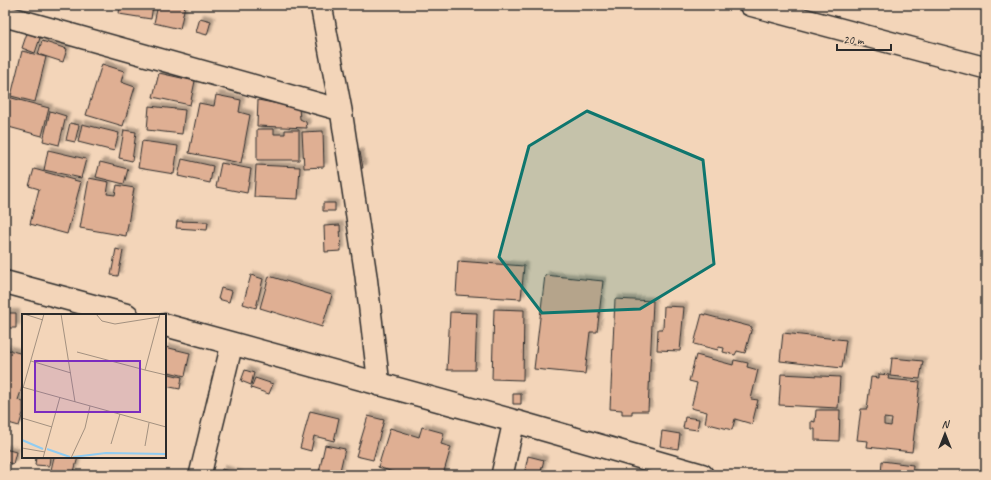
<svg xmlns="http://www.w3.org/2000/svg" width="991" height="480" viewBox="0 0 991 480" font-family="Caveat,sans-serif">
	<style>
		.building { fill: #dfaf93; stroke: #2b2b2b; fill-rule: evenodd; filter: url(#shadow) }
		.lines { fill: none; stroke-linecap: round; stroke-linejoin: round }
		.street-casing { stroke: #2b2b2b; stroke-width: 24 }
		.secondary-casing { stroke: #2b2b2b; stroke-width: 25 }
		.street { stroke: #f3d5b9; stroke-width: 21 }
		.secondary { stroke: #f3d5b9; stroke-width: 22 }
		.marked { fill: #0f766e; fill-opacity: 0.2; stroke: #0f766e; stroke-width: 3; stroke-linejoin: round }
		.inset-river { fill: none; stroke: #91ccf1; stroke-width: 2 }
		.inset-road { fill: none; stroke: #a39180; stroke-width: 1 }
		.view { fill: #7b2cbf; fill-opacity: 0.15; stroke: #7b2cbf; stroke-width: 2 }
		.inset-edge { fill: none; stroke: #2b2b2b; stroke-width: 2 }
	</style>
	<defs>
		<filter id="shadow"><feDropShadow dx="3.5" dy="-3.5" stdDeviation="1" flood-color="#0004"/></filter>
	</defs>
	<rect width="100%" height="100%" fill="#f3d5b9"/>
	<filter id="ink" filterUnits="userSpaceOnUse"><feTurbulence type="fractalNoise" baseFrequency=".025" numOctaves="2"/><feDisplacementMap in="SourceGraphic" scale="8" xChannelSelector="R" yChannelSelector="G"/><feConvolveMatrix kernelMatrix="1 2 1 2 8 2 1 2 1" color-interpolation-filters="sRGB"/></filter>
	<g filter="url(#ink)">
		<path class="building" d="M120,5H153L151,19L119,14Z
			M158,5H185L180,29L154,23Z
			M200,18L211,21L207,35L196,32Z
			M27,33L40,38L35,53L22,48Z
			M42,41L67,49L63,62L38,54Z
			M22,51L46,57L35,102L11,96Z
			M102,64L124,71L121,82L135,87L123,126L86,115Z
			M159,73L195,81L190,105L153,97Z
			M216,95L241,100L239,112L250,115L241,163L189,153L199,103L214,106Z
			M8,97L49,108L42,136L5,126V107Z
			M258,100L299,108L300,119L306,122L307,128L257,126Z
			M149,106L185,110L182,134L147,130Z
			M50,111L66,116L59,145L43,141Z
			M70,123L79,125L75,142L66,140Z
			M82,124L119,133L114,151L78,142Z
			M257,129H274V134H285V130H299V160H257Z
			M124,130L136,132L132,161L119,158Z
			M323,131L324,167L304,168L302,132Z
			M142,141L178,146L174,174L138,168Z
			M48,150L86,159L81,178L44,170Z
			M360,152L363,168L353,170L350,155Z
			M182,159L213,166L210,183L178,176Z
			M100,162L128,169L124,184L96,177Z
			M221,163L251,169L247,193L216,187Z
			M256,165L300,167L298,199L254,197Z
			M34,169L81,182L67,234L30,224L39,189L29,186Z
			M89,178L109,182L107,194L115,195L117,185L134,188L126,236L80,228Z
			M323,203H335V211H323Z
			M177,221L208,222L207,230L176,228Z
			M340,225L341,251L325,252L324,226Z
			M116,249L123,251L118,276L111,275Z
			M458,261L524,266L521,299L456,295Z
			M251,275L263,279L256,308L243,304Z
			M545,275L603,281L597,332H590L585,374L534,369Z
			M269,276L332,295L322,327L260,308Z
			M221,288L232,291L229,302L218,299Z
			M615,299L653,301L648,411H632V414H622V410L610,409Z
			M664,306L684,307L680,351L657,350L658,329H663Z
			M494,309L524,310L523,380L492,379Z
			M450,312L477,313L475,370H447Z
			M5,313H16V328H5Z
			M702,314L752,327L745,353L737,351L735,355L723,352L724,348L719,347L718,350L694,344Z
			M783,333L846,340L842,368L780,361Z
			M165,347L190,353L185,376L165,371Z
			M5,349L23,354V385L18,400L23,402V413L19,426L5,422Z
			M696,355L733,365L734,360L748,363L747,367L758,370L751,399L758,400L752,424L735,419L732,430L705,423L707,412L691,408L697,383L689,381Z
			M892,358L923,361L920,379L890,376Z
			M245,370L254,373L251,385L241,381Z
			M165,373L182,377L180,389L165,386Z
			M781,374L840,377L838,408L779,405Z
			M879,374L889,375L888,379L920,382L912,452L867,447L868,441L857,440L861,409H867L871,377L879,378ZM884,418L892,419L891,426L884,425Z
			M255,378L273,384L269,394L251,388Z
			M513,394H521V404H513Z
			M816,410H840L839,441L815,440V429H811V421L815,422Z
			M310,411L339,418L334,441L314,436L311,451L300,448Z
			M368,416L384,420L373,460L356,456Z
			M685,417L699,419L697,430L683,428Z
			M422,427L444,433L441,444L451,447L443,475H402L378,467L390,428L419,437Z
			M662,431L680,434L678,449L660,446Z
			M325,445L345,449L339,475H332L319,472Z
			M5,449L16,452L13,464L5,462Z
			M528,456L544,460L540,475H524Z
			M36,457H50L49,466L35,465Z
			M54,457H78L73,475L50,474Z
			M882,461L913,465L912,475H881Z
			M222,469L240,475H220Z"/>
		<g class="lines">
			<defs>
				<path id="street" d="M321,5L341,110L366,276L379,385
					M750,5L986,68
					M5,16L341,110
					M200,475L232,344
					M502,475L514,421"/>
				<path id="secondary" d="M5,282L127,315
					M165,325L514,421L702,475"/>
			</defs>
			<use href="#street" class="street-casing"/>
			<use href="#secondary" class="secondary-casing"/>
			<use href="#street" class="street"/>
			<use href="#secondary" class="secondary"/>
		</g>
	</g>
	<path class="marked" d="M587,111L703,160L714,264L640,309L542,313L499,257L529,146Z"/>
	<g transform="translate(22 314)">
		<rect width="144" height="144" fill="#f3d5b9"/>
		<path class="inset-river" d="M0,126L21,135M25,135L48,143M51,143L84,139L144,140"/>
		<path class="inset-road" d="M2,0L21,6M39,0L53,88M74,0L80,7L93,10L137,3M55,38L123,56L138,0M9,47L49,59M123,56L144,61M0,73L144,113M1,74L22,0M0,104L30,113M89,130L98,100M123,132L127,109M0,134L23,138M21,144L38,83M49,144L63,114L68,92"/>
		<path class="view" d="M13,47H118V98H13Z"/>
		<rect width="144" height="144" class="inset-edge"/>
	</g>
	<rect width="991" height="480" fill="none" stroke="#f3d5b9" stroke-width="20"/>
	<rect x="10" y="10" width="971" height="460" fill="none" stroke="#2b2b2b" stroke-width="1.5" filter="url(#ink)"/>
	<g transform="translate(945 434)" stroke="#f3d5b9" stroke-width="3" paint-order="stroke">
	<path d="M0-3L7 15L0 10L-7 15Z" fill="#2b2b2b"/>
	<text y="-6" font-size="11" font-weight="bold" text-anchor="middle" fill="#2b2b2b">N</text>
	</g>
	<path d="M837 44v6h54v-6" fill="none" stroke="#2b2b2b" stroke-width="2"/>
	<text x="843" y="44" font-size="12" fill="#2b2b2b" stroke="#f3d5b9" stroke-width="3" paint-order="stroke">20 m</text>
</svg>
